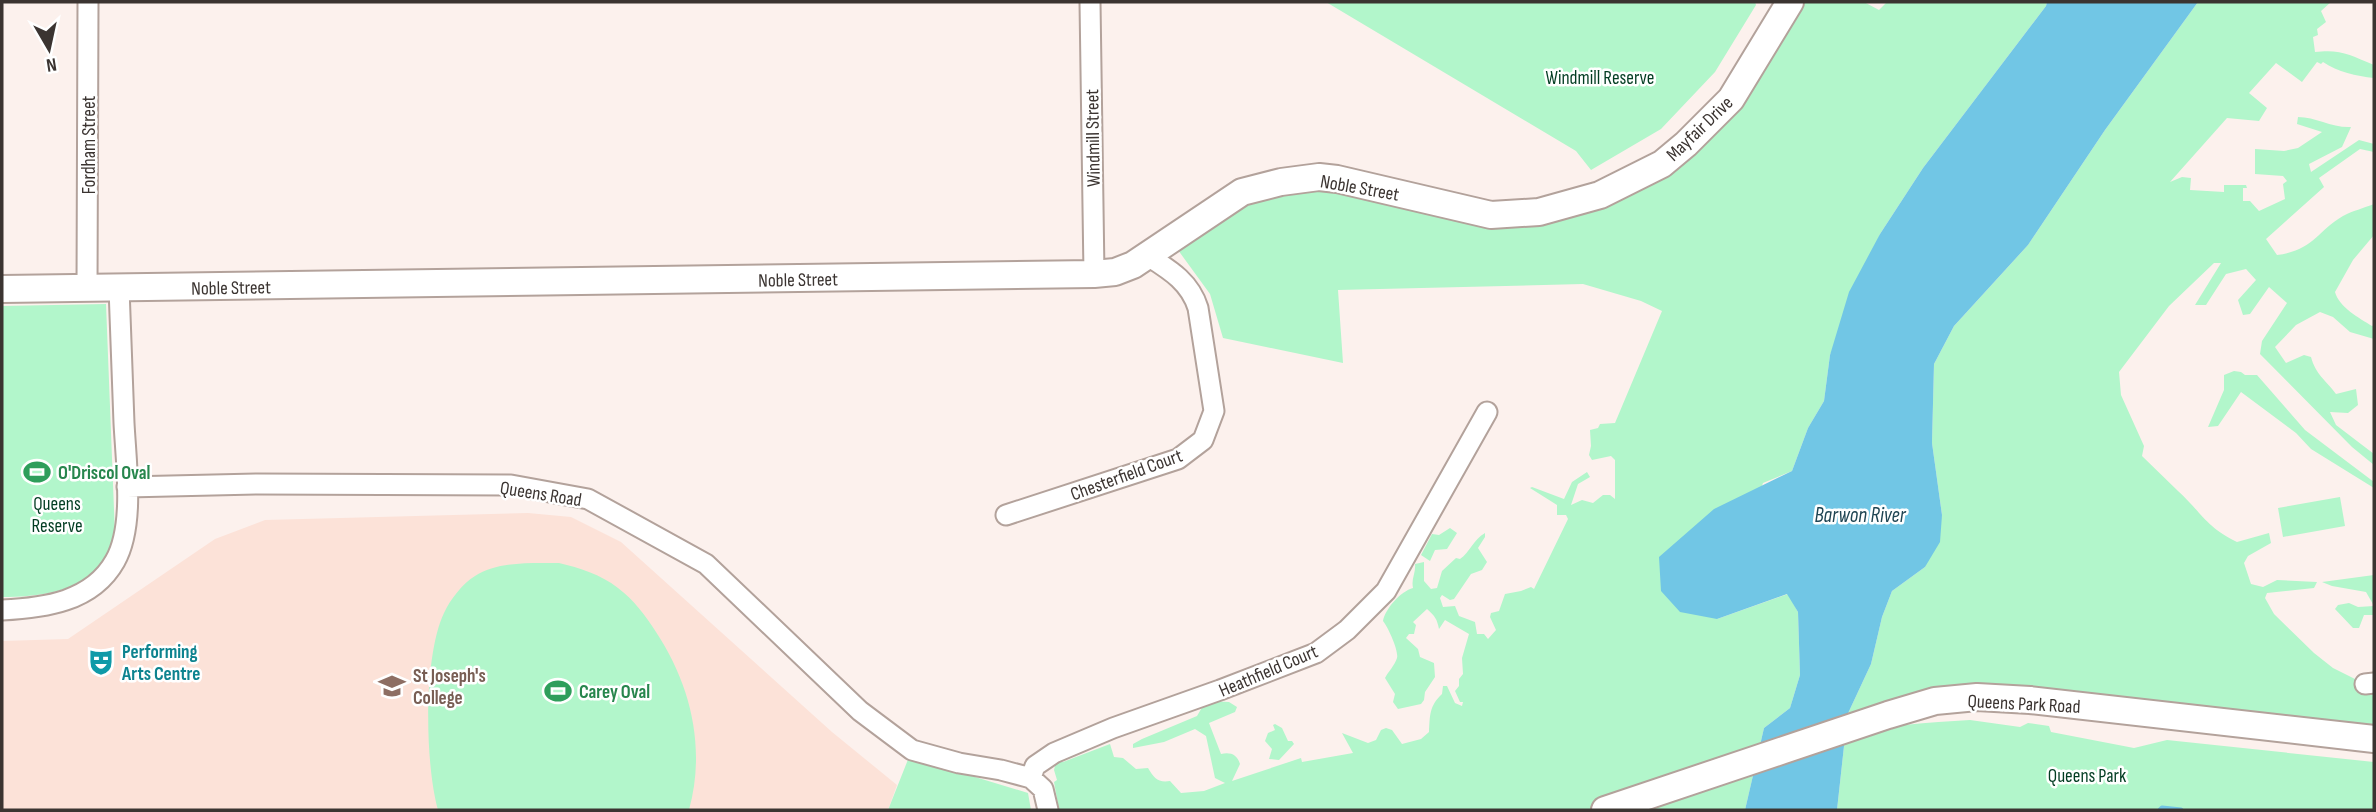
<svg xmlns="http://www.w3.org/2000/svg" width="2376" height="812" viewBox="0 0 2376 812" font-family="'Sofia Sans Condensed',sans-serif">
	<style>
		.built { fill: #fce2d8 }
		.green { fill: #b2f6cb }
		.water { fill: #71c6e5 }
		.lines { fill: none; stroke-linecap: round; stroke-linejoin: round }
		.stream { stroke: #71c6e5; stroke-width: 5 }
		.street-casing { stroke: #b3a29b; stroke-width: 23 }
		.secondary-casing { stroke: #b3a29b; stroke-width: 30 }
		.street { stroke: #fff; stroke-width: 19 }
		.secondary { stroke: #fff; stroke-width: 26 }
		.labels { text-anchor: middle; stroke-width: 5; stroke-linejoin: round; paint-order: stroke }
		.park-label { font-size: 19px; fill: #023d22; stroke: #fff }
		.street-label { font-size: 19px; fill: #3b3431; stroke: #fff }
		.leisure-label { font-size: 19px; font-weight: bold; fill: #27864d; stroke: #fff; text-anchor: start }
		.culture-label { font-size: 19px; font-weight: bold; fill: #0d838f; stroke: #fff; text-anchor: start }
		.education-label { font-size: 19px; font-weight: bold; fill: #785e54; stroke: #fff; text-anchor: start }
		.water-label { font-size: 21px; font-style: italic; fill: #1f4553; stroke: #fff }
	</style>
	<rect width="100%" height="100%" fill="#fcf1ed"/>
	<path class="built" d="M528,513L571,517L621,542L832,732L897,785L888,810H2V641L68,639L215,539L265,520Z"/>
	<path class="green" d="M1326,2H1755L1756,5L1715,72L1661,129L1591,170L1576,151Z
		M1805,2H1864L1879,10L1887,2H2047L2046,6L1923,168L1880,234L1830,355L1824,401L1808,428L1792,471L1763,483L1717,619L1788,594L1798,612L1800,675L1790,708L1764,728L1745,810H1059L1054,782L1057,780L1054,770L1056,762H1063L1110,744L1114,757L1123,758L1136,769L1148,768C1154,778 1158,783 1170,781L1181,793L1204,791L1225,783L1215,778L1206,736L1195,729L1164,742L1133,748V744L1142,739L1197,716L1204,704L1210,701L1229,702L1237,707L1235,712L1209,723L1221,754C1230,752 1237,754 1240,764L1232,781L1301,758L1302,762L1353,753L1342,733L1368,743L1376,740L1381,730L1386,728L1392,730L1402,744L1421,739L1429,732C1430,716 1429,706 1442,694L1443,686H1447L1455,703L1462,706L1463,702H1460L1455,691L1459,686V679L1463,674L1462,658L1469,634L1445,620L1439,629C1437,619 1435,616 1427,609L1413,622L1416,625L1414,634H1409L1406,638L1418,649L1420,657L1434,663L1435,677L1425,692L1424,700L1421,704L1398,709L1393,702L1395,694L1385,678C1388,672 1395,665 1397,658C1399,651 1388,627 1383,621C1385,609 1401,591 1413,588C1411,578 1416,573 1415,564L1424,562V581L1431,589L1437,588L1442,571L1456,558L1460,559C1470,552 1473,540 1485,533V537L1478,548L1487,562L1482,570L1471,574L1454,599L1450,600L1442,595L1440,598L1443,607L1455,606L1459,616L1475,622L1477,634H1484L1488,639L1496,630L1490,617L1491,613L1499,611L1505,594L1521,591L1531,587L1534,589L1568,519L1566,515H1557V505L1530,488L1532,487L1564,499L1572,482L1587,472L1590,477L1578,484L1571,505L1582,500L1593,503L1603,495H1610L1615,499V460L1611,456L1592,460L1589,455L1591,446L1590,430L1598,428L1600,424L1615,423L1662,311L1641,301L1583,284L1338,290L1343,363L1223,338L1210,294L1178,250L1244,201L1308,186L1560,215L1744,98Z
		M2198,2H2331L2321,11L2326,22L2317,29L2318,35L2313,37L2315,52C2341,49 2350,55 2374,65V78C2356,76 2338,72 2323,62L2321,64L2317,62L2302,82L2276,63L2249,93L2267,108L2259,121L2227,118L2170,182L2182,177L2191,178L2190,190L2224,192V185H2246L2247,188H2243V201H2250L2259,211L2285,199L2283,184L2287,181L2283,176L2255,174V149L2284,151L2298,148L2322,132L2297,124L2298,117C2316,117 2332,128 2351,127L2342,147L2309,164L2311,172L2359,140L2374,144V152L2360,149L2319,178L2324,187L2266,239L2277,255C2314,250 2316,232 2343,216C2352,211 2364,208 2374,204V235L2353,260L2335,292C2339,307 2359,318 2372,326L2374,325V339L2350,332L2333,317L2320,312L2296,325L2275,347L2286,363L2304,355L2311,357C2316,375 2325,379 2336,394L2356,389L2358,405L2348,413L2330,412L2336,425L2374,454V465L2352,447L2260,354L2262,341L2287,303L2269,287L2250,314L2243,315L2238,300L2256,280L2246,269L2226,274L2206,305H2195L2221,263H2214L2169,306L2119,372L2121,395L2144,446L2142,456C2154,468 2166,479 2178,491C2201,512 2206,527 2237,542L2269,533L2271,543L2248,556L2244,563L2251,584L2263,587L2277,580L2317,582L2314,588L2267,593L2265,598L2274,614L2314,653L2333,668L2365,684L2374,693V732L2053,694L1844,722L1871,664L1882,617L1892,591L1925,567L1942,515L1932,443L1934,364L1954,326L2028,245L2105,130Z
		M106,304L115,535C111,543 108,553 103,560C83,593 36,597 2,597V306Z
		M2234,371L2241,372L2245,375H2257L2305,430L2374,482V488L2311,449L2296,433L2241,392L2218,426L2208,427L2224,390V375Z
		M2340,497L2345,526L2283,537L2278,508Z
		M1450,528L1457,533L1447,549L1435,550L1430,561L1421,555L1432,534L1439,535Z
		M559,563C580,568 600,574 618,588C633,599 646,616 656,632C691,685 706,748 689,810H438C425,764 423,657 444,613C450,600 462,584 475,576C497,561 533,563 559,563Z
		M2374,575V606L2366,592L2332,586L2322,582Z
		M2349,603L2358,607L2374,606V615H2364L2359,628H2353L2335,609L2338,605Z
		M1970,720L2020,727L2028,723L2049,726L2051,732L2134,748L2167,740L2374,762V810H1837L1845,737C1885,724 1928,723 1970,720Z
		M1275,724L1282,728L1288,741H1292L1294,744L1279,760L1269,759L1272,749L1265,741L1268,733L1275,730L1273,725Z
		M909,757L1028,793L1031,810H888Z"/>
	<path class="water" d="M2047,2H2198L2105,130L2028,245L1954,326L1934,364L1932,443L1942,515L1940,542L1925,567L1892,591L1882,617L1871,664L1844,722L1845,737L1837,810H1745L1764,728L1790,708L1800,675L1798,612L1787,594L1717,619L1680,612L1661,591L1659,557L1714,509L1792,471L1808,428L1824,401L1830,355L1849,292L1880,234L1923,168L2046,6Z"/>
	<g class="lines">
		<path class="stream" d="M2160,810L2162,808L2181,810"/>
		<defs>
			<path id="street" d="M1090,2L1094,274
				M87,288L88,2
				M127,487L256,484L511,485L588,499L706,564L860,711L912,750L959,763L1001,770L1031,778L1043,789L1048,810
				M1006,515L1178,459L1203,440L1214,411L1198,308C1190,282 1170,270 1148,256
				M2,610C44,608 92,602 115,561C135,526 126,463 124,423C122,378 121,333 119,288
				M2365,684L2374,683
				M1031,778L1035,766L1054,753L1113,728L1220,690L1316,653L1347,630L1386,591L1487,412"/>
			<path id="secondary" d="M2,289L1094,274L1115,272L1133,265L1242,192L1281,182L1319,177L1337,179L1491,215L1539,212L1600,195L1662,164L1686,144L1731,99L1790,2
				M1605,810L1888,715L1935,701L1977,697L2030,700L2374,739"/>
		</defs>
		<use href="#street" class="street-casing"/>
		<use href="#secondary" class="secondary-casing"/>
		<use href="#street" class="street"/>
		<use href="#secondary" class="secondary"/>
	</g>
	<defs>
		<symbol id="stadium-bare" viewBox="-9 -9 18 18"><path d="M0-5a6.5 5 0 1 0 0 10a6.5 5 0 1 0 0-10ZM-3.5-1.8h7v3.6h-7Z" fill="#2e9e5b" stroke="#fff" stroke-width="2.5" paint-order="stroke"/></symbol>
		<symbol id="theatre-bare" viewBox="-9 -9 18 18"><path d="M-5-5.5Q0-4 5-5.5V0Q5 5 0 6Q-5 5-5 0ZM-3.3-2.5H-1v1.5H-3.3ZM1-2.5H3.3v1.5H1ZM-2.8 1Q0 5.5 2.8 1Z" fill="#0f9aa8" stroke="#fff" stroke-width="2.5" paint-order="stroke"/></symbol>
		<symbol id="school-bare" viewBox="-9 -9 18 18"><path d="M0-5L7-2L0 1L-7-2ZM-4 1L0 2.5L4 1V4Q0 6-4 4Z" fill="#8d6e63" stroke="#fff" stroke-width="2.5" paint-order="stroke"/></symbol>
	</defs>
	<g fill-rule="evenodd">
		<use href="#stadium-bare" x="18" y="453" width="38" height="38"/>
		<use href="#theatre-bare" x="82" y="643" width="38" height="38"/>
		<use href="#school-bare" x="373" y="667" width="38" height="38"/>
		<use href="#stadium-bare" x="539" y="672" width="38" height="38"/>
	</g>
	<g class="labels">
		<g class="park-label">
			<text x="1600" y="84">Windmill Reserve</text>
			<text x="57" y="510">Queens<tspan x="57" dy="22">Reserve</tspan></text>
			<text x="2087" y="782">Queens Park</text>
		</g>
		<g class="street-label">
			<text transform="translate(1699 128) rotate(-44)" y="7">Mayfair Drive</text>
			<text transform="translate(1092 138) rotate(-91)" y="7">Windmill Street</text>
			<text transform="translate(88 145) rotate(-90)" y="7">Fordham Street</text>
			<text transform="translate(1360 187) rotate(10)" y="7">Noble Street</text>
			<text transform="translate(798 279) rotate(-1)" y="7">Noble Street</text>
			<text transform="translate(231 287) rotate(-1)" y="7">Noble Street</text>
			<text transform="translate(1126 474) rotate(-20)" y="7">Chesterfield Court</text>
			<text transform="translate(541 493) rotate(9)" y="7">Queens Road</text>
			<text transform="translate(1268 670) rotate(-23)" y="7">Heathfield Court</text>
			<text transform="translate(2024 703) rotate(3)" y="7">Queens Park Road</text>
		</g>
		<g class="leisure-label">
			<text x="58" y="479">O'Driscol Oval</text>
			<text x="579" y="698">Carey Oval</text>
		</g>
		<g class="culture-label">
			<text x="122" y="658">Performing<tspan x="122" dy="22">Arts Centre</tspan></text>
		</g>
		<g class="education-label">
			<text x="413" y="682">St Joseph's<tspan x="413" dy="22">College</tspan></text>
		</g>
		<g class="water-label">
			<text x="1860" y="522">Barwon River</text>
		</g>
	</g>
	<rect width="2376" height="812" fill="none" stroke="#3b3431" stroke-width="7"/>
	<g transform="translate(49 49) rotate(171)" stroke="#ffffff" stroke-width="5" paint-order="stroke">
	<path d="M0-5L12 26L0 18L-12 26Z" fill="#3b3431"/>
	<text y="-10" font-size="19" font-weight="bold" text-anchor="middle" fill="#3b3431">N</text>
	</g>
</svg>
